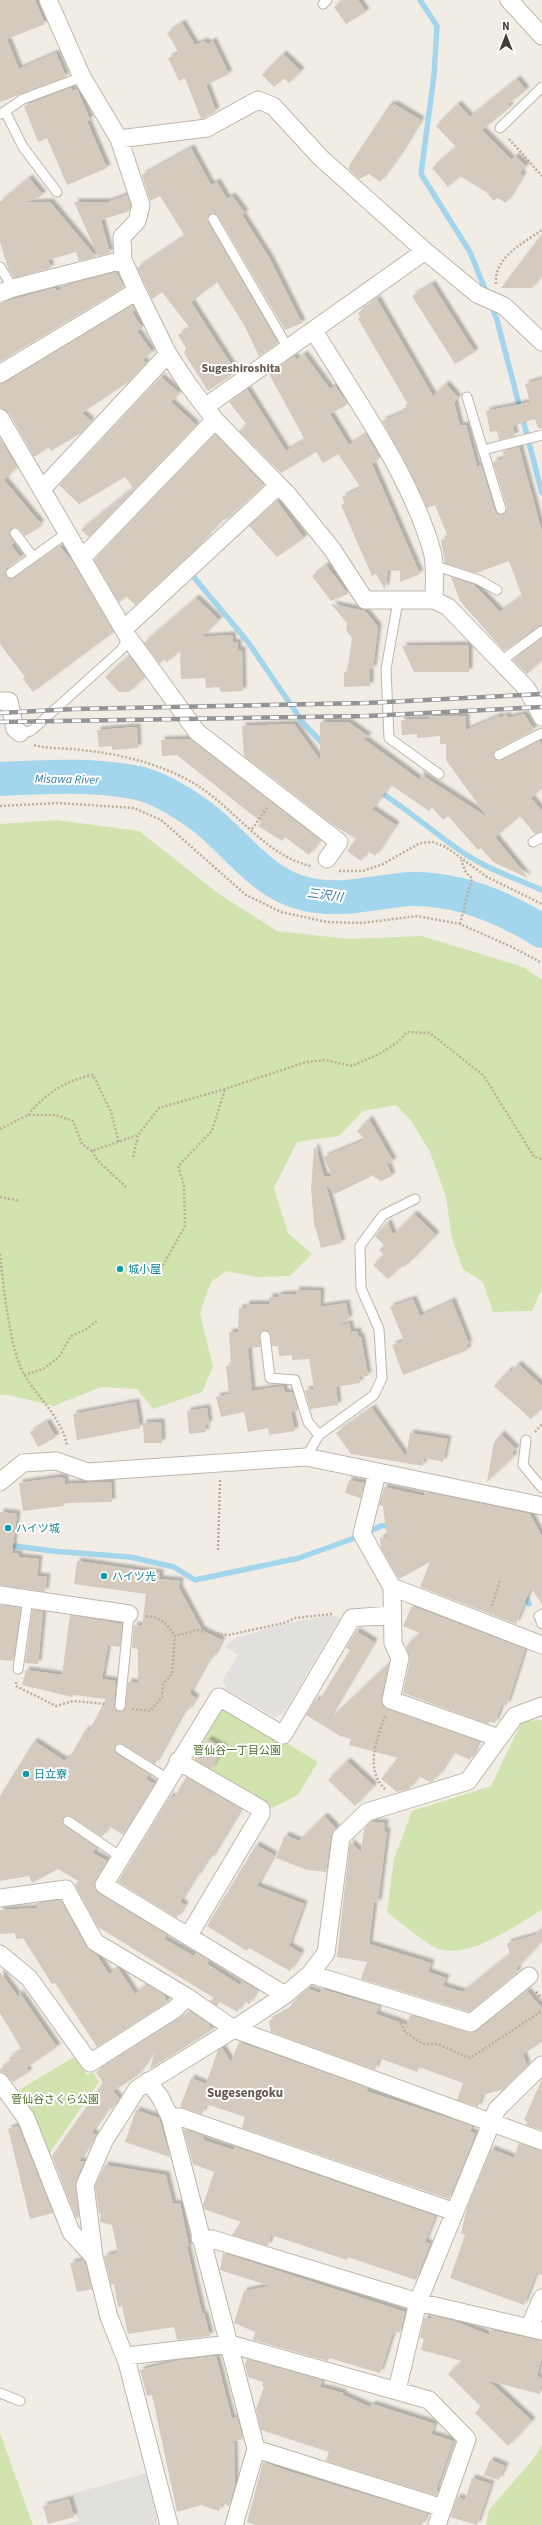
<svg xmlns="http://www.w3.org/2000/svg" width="542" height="2525" viewBox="0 0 542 2525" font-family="'Source Sans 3','Noto Sans JP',sans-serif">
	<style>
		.green { fill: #d1e4af }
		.parking { fill: #e2e0dd }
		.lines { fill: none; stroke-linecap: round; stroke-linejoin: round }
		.stream { stroke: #a3d5ec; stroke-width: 5.5 }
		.river { stroke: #a3d5ec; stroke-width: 34 }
		.building { fill: #d5cabe; filter: url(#shadow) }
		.lane-casing { stroke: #bfb6ab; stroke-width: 11 }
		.street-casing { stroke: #bfb6ab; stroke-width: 19 }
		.path { stroke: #bdae9a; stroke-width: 2.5; stroke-dasharray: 2 2; stroke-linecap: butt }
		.lane { stroke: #fff; stroke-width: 9 }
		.street { stroke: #fff; stroke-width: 17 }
		.rail-casing { stroke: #949494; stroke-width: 4.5 }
		.rail { stroke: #fff; stroke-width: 3; stroke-dasharray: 9; stroke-linecap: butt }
		.culture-dot { fill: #0f9aa8; stroke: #fff; stroke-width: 1.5 }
		.labels { text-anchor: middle; stroke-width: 4; stroke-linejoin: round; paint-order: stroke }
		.culture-label { font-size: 11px; fill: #0d838f; stroke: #fff; text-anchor: start }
		.park-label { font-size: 11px; fill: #4c722b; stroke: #fff }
		.neighbourhood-label { font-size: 12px; font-weight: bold; fill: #66594d; stroke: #fff }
		.water-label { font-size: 12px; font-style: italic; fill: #327ca2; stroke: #fff }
		.quarter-label { font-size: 13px; font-weight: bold; fill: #66594d; stroke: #fff }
	</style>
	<defs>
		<filter id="shadow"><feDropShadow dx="3.5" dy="-3.5" stdDeviation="1" flood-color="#0004"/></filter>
	</defs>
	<rect width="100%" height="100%" fill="#f1ede5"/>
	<path class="green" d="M56,820L139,831L219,894L277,931L349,939L422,936L523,967L542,980V1289L532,1311L493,1312L483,1282L463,1269L452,1239L446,1197L430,1152L410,1119L396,1105L363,1111L339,1136L297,1142L274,1188L288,1233L312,1254L290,1276L258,1277L226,1271L211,1282L200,1313L213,1367L202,1392L153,1409L137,1389L101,1387L54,1406L9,1395H0V824Z
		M230,1709L318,1762L298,1795L272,1808L195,1761L193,1750L219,1710Z
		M542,1720V1910C515,1925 472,1959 439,1949C428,1946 398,1920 387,1912L394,1859L412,1811L491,1786L522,1721Z
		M74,2057L87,2075L93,2072L99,2082L49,2154L38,2124L19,2090Z
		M0,2433L33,2525H0Z
		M542,2445V2525H486L489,2510L534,2458Z"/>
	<path class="parking" d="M328,1616L341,1617L283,1714L274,1717L226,1689L223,1679L238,1655L225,1647L235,1638L287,1623Z
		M147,2473L158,2525H62L78,2521L71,2494Z"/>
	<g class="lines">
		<path class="stream" d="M420,0L437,26L434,75L421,174L470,252L487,294
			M491,304L497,320L542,493
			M192,575L248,642L304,724L325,746
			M377,790C407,809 433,832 462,852C487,869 515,878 542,890
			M0,1544L52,1551L130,1557L174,1567L195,1580L299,1558L352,1539L381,1526L392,1525
			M524,1593L529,1604"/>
		<path class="river" d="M0,779C43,777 90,774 133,782C158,786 185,804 205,819C238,845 263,885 306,894C342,903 375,891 411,889C458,888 503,907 542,931"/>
	</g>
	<path class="building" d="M0,0H35L45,24L7,39L19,69L56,53L66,77L0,102Z
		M344,0H358L366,12L346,24L334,7Z
		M182,23L195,45L205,41L207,44L213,41L229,74L206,85L216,111L204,118L201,119L185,78L179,81L168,58L179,53L167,33Z
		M283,54L301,71L289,83L284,78L274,87L262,75Z
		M517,79L526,90L508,104L510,107L482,130L512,160L515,156L526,166L520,173L523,175L506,203L497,198L494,201L486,192L460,176L448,187L432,168L456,147L436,126L458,104L470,117Z
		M71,88L72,91L77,89L90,120L87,121L107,168L67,185L47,138L38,142L24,106Z
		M390,104L392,106L394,104L421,120L399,156L380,182L369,174L359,179L349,169V166Z
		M191,148L211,185L217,182L227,199L232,196L245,213L242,215L270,259L302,323L285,330L218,216L213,213L210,214L208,222L278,343L259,356L244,325L217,282L191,302L236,372L208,391L184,353L186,348L178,335L190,328L162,292L152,299L137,268L185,236L160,196L150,201L142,175Z
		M29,178L43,195L24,203L50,202L96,257L79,261L76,252L48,260L51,268L14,278L8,268L0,242V202Z
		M127,195L131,205L129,211L101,220L110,253L98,256L74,202H108Z
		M542,234V274L532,288H501Z
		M116,272L124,287L0,362V303L55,288L56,291L78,282Z
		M432,284L475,352L455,364L412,296Z
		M377,299L433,396L446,384L458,398L454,402L460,426L466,425L477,467L481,465L495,511L499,515L505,513L507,508L493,462L504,458L503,451L519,447L542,532V625L504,651L460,601L451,577L474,585L500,612L522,596L509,561L476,573L445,563L441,540L448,537L435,505L427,508L405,462L382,421L404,412L402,409L409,406L358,319L360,317L358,313Z
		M133,305L135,310L132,312L142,328L137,331L152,352L143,360L146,363L128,382L82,413L91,421L81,433L51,451L49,447L34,457L9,413L0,408V384Z
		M304,354L330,389L335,386L348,404L330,414L349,445L366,434L380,458L372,464L420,574L400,582V571L388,570L385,590L376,574L372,576L341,505L345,504L342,497L361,488L338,454L323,463L316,452L281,473L239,431L247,425L229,402L247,389L286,451L305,440L269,374L294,356L297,360Z
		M161,377L179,393L171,402L196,425L89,537L81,530L133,488L125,477L79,504L59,485Z
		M542,379V428H538L535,419L513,426L515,436L499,440L497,431L490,432L486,411L530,402L525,384Z
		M215,434L264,485L226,520L224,518L198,547L135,605L126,596L119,603L94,560Z
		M0,438L17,467L4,480L41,524L37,526L39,528L25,536L17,527L10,530V536L15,542L11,545L21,558L7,568L6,576L14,578L60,547L72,561L114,632L33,692L23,679L25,677L0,644Z
		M277,501L304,538L277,557L249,526Z
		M326,565L348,594L331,601L312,576Z
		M196,598L219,620L202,637L232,635L233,643L238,642V650H242L243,691L221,692L219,687L206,688L205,678L181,679L180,651L167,662L164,659L160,664L144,643Z
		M331,604L365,611L378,627L373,669H370V686L344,687V672H347L352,638L346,630L347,623Z
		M542,638V660L527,674L513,660Z
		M469,645V672H414L402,646Z
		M129,656L145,677L129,692H119L105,677Z
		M524,714L534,730L496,750L493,755L496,760H501L539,741L542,746V788L531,798L542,811V831L535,834L520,816L495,837L528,878L493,862L481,848L478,850L448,816L443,820L432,807L429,811L391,785L372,809L396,825L375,856L368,851L361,861L347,851L356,839L332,824L244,756L242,726L294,724L320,760V722H348L369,737L365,738V740L421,781L420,774L487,817L446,760V744H440V736L417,738V734L402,735L401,720L429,719V716H466V730L499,716L500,718L507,715L508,718Z
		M137,727L138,748L112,750V746L99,747L97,730Z
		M190,739L320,840L309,855L285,837L282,841L258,826L261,822L177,755L162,756L161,740Z
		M369,1119L393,1161L389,1164L385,1159L392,1176L381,1181L368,1173L370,1177L335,1194L326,1185L342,1243L321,1248L314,1223L311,1189L314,1148H316L324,1176L332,1177L324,1157L365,1140L357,1131Z
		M414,1214L436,1235L410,1262L408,1260L406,1266L400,1267L388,1279L373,1265L384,1255L379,1250L384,1245L375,1236L388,1222L393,1235Z
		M296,1290L321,1291L320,1307L346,1303L349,1318L339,1327L349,1323L351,1332L357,1331L359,1337H361L368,1376L359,1377L360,1383L336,1387L338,1405L310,1409L305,1390L314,1389L309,1359L292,1360V1355L279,1356L278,1346H272L270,1333L262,1331L259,1336L260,1347L248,1348L252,1391L283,1386L285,1393L293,1392L298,1411L291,1412L295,1431L269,1435L268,1428L248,1432L244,1412L221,1417L216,1397L229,1394L226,1366L231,1365L229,1332H238L239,1308H246V1304H269V1297H278V1295L296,1294Z
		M413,1299L420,1316L452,1301L469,1344L466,1345L468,1350L403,1375L392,1345L404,1341L390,1307Z
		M518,1364L542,1386V1407L531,1419L494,1386L509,1370L511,1372Z
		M136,1402L140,1428L77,1440L73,1414Z
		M207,1408L209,1424L205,1425L206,1432L189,1434L187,1411Z
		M372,1408L406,1457L410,1433L448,1439L443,1462L424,1458L423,1466L351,1454L336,1433Z
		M47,1422L56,1437L38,1447L30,1432Z
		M161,1422L162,1443H144L143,1423Z
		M501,1434L516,1449L512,1453L514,1456L487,1482L494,1442Z
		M60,1477L65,1479V1484L84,1483L85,1485V1483L111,1482L112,1502L64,1503V1506L23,1511L19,1483Z
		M349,1480L364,1483L361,1498L345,1493Z
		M384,1487L424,1496L425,1492L530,1514L542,1537V1604L531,1588L516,1624L420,1587L430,1562L399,1579L381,1548L380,1538L387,1537L383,1506L379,1505Z
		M0,1512L17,1514L12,1553L19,1554V1557L39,1559L37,1576L47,1577L45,1592L0,1585Z
		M77,1561L160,1573V1579L180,1581L179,1588L202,1630L222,1640L213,1658L210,1657L191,1691L190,1694L196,1698L188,1711L185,1709L155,1764L123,1744L115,1746L117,1754L149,1774L146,1779L154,1784L123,1835L109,1826L102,1837L69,1815L65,1816L62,1821L65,1826L96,1847L93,1853L107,1861L94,1884L98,1893L167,1935L164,1939L194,1956L196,1953L198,1954L209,1960L207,1964L240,1985L242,1981L257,1990L249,2004L244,2001L237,2012L220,2002L217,2006L210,2001L214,1998L98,1927L75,1885L78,1881L58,1869L32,1883L29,1876L0,1881V1796L34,1741L65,1761L67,1758L69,1759L86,1729L89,1731L106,1699L73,1695L72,1697L22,1685L26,1670L62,1675L70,1615L122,1624L120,1647L108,1645L102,1679L116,1681L114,1705L116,1711L120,1712L125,1709L128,1682L138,1683V1649L132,1648L134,1625L142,1626L146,1594L74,1584Z
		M0,1605L21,1608L13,1661L0,1660Z
		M412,1606L525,1649L507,1705L502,1704L495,1723L490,1721L488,1724L403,1693L410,1660L406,1646L420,1633L403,1626Z
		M32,1610L43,1611L38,1664L25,1663Z
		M356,1631L374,1642L326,1723L389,1663L381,1698L383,1707L479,1741L470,1760L453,1752L438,1777L437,1775L433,1781L430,1782L419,1776L409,1789L397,1792L381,1779L398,1758L349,1745L351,1739L340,1736L306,1715L316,1699L319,1701L350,1650L346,1648Z
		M208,1739L224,1748L211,1769L196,1760Z
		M347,1761L374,1786L355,1806L328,1780Z
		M186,1777L241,1809L210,1860L208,1858L197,1877L196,1876L180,1902L185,1905L177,1918L118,1882L170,1796L174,1798Z
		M324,1816L336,1828L331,1836L326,1872L307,1870L276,1858L285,1835L299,1841Z
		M371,1822L385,1823L384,1831H387L378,1903H374L369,1944L431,1963L428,1972L446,1978L443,1986L463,1992L510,1954L507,1943L535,1935L540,1931L542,1932V1941L516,1969L518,1971L514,1975L469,2012L361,1979L367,1962L337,1957L350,1842L361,1852L364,1829Z
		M256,1845L274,1855L257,1886L304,1904L289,1946L301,1953L290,1971L249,1948L247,1951L207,1926Z
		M61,1900L86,1947L96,1954L109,1974L118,1968L135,1994L147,1984L163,1994L166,1999V2003L97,2047L55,1983L52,1984L23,1938L16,1939L15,1933L0,1934V1910L37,1908V1903Z
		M0,1972L19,1998V1992L57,2047L26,2068L29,2072L13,2082L4,2073L0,2072V2069L11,2062L9,2058L22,2050L0,2013Z
		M308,1989L320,1993L322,1989L379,2006L376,2014L407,2025L410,2015L473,2033L527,1991L542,2008V2042L523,2054L527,2066L502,2090L482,2095L478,2107L457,2100L463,2083L419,2067L417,2072L379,2058L375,2070L271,2032L269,2021L287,2011L295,2000Z
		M191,2012L208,2023L212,2030L150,2069L155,2050L137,2076L113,2091L119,2098L112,2109L109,2107L92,2132L96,2135L79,2161H84L76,2181L79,2217L76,2218L52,2156L103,2083L96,2072Z
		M239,2042L368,2088L366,2091L472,2126L470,2132L475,2133L472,2143L449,2199L242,2128L245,2117L206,2104L202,2114L180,2107L191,2078L206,2084L218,2050L222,2048L231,2062Z
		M542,2079V2130L526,2125L527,2121L524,2120Z
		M136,2110L159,2118L170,2157L125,2142Z
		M18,2126L53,2213L30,2219L8,2129Z
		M183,2129L204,2136L203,2140L234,2150L235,2147L435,2216L425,2242L430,2244L416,2280L348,2257L347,2260L271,2235L268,2246L232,2235L241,2222L204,2209L203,2205L214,2172L193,2164Z
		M519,2143L542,2151V2275L536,2273L524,2305L450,2278L465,2235L461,2233L467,2208L491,2149L514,2158Z
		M105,2165L166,2175L173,2204L180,2203L189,2247H187L203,2317L204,2313L210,2336L177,2340L174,2327L128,2334L122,2306L118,2307L114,2284L111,2285L104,2256L118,2253L112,2225L100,2222L101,2214H99L95,2186Z
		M223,2253L405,2312L400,2333L395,2331L392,2336L380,2373L329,2358L328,2361L253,2340L255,2332L234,2323L244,2291L270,2286L220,2270Z
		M84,2260L92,2289L77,2292L70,2263Z
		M431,2315L457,2322L489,2335L490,2330L542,2341V2357L537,2376L542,2379L540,2394L489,2381L532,2421L508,2446L475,2413L481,2407L448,2374L462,2361L421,2350L424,2339L420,2338L424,2318L431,2319Z
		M216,2356L232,2419L237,2417L243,2439L234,2441L235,2484L229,2506L222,2503L219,2511L201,2505L177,2512L152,2395L147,2396L140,2370L181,2360Z
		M247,2359L322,2380L320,2387L343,2393V2395L370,2407L372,2404L435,2424L431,2434L453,2441L436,2490L438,2491L437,2496L326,2461L329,2452L261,2430L256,2409L264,2387L262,2386L263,2382L248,2377L245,2365Z
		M490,2460L505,2466L499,2480L484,2475Z
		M263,2462L291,2472L427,2513L422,2525H255L247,2522Z
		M472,2478L491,2484L477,2525L450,2517L457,2497L465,2500Z
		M69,2499L74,2517L48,2524L43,2506Z"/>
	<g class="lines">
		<defs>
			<path id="lane" d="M323,4L327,0
				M5,111L23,147L57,192
				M1,114L23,99L82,77
				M500,128L542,87
				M213,219L288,348
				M0,267L13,288
				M467,397L501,509
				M483,450L542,435
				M15,533L33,557
				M433,565L479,580L497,590
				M11,573L67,533
				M398,601L386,669L389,738L439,774
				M501,661L542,631
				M20,733L31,731L122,649L128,637
				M499,755L542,733
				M533,842L542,837
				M265,1336L270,1378L295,1380L308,1422L319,1435
				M526,1440L523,1465L542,1488
				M306,1457L319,1435L374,1395L382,1378L379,1329L361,1288L360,1246L383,1215L415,1199
				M542,1614L539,1616L542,1624
				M18,1669L28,1599
				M120,1706L129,1614
				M120,1749L168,1779
				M68,1821L121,1857
				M0,2393L20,2401"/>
			<path id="street" d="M48,0L82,77L119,139L141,205L137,221L122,237L123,260L137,291L168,354L187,383L215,420L289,496L332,549L365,600H434L448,607L527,689L542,717
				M509,0L542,36
				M119,139L207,128L258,100L273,106L321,158L425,251L477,294L504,306L542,342
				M0,293L13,288L123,260
				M314,331C355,398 411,476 432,551C436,565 434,585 434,600
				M0,374L137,291
				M205,407L425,251
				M0,418L128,637L197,732L339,842L327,859
				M42,489L168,354
				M83,557L215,420
				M124,629L278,486
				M0,701H9L15,729L20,733
				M377,1473L362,1534L392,1587L393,1643L400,1658L391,1700L499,1738
				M0,1482L23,1463L56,1461L88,1472L306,1457L542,1506
				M392,1587L542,1645
				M0,1595L129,1614
				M178,1761L261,1809V1814L189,1935
				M0,1898L66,1889L95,1942L187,1997L234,2029L542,2141
				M0,1954L29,1978L90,2063L175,2009L187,1997
				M310,1974L471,2023L529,1976
				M285,1995L104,1885L219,1697L283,1735L352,1618L391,1615
				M148,2081L160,2097L170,2117L256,2449L234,2525
				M0,2082L26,2118L71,2232L94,2257
				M170,2117H180L455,2212
				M200,2238L212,2239L418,2302L542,2331
				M529,2328L542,2298
				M126,2356L230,2344L429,2400L467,2439L437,2525
				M397,2390L418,2302L497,2109L542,2065
				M256,2449L443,2508
				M169,2525L127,2362L109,2317L94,2257L85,2185L104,2141L137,2089L234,2029L285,1995L310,1974L326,1953L341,1837L367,1812L468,1781L515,1716L542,1706"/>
		</defs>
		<use href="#lane" class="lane-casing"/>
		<use href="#street" class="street-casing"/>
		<path class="path" d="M509,139L542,176
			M496,284C494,257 522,244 542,230
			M34,745C49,749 66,748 82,750C120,754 157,763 190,781C232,804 264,856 311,866
			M0,806L58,803L134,808L161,820L246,895L281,912L327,922L362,923L417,916L460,924L512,947L542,963
			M252,829L267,808
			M339,871H363L383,864L420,843L433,842L446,847L487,877L542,904
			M460,924L472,878L466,873L461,860
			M28,1115C45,1094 66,1080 93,1075L111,1112L119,1143
			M0,1129L28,1115H56L73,1121L82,1144L92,1151L138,1135L159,1108L225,1089L306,1062L325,1060L352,1066L381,1053L398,1042L407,1032L430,1033L484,1076L534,1157L542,1159
			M92,1151L98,1161L127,1188
			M133,1157L138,1136
			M0,1197L20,1201
			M0,1254C3,1283 10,1352 25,1376C38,1397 63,1420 67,1446
			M161,1269L185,1226L184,1185L178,1166L212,1131L225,1089
			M24,1375L43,1369L59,1357L71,1336L85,1330L97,1321
			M535,1432L542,1424
			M218,1550L220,1480
			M492,1606L500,1580
			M146,1616C161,1617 167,1625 175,1636
			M16,1682V1686L56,1706L73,1701L106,1704
			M132,1709L150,1711L162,1697L163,1684L172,1674L175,1636L197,1630L228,1635L284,1623L295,1618L333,1614
			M385,1716C377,1739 364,1769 385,1789
			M536,1992L542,1998
			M399,2019L405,2032L423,2044H437L470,2058L542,2011"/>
		<use href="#lane" class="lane"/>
		<use href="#street" class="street"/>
		<defs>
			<path id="rail" d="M0,713L75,709L366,703L542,694
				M0,722L367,716L542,707"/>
		</defs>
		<use href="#rail" class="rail-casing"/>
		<use href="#rail" class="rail"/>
	</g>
	<g class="culture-dot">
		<circle cx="120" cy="1269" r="4"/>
		<circle cx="8" cy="1528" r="4"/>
		<circle cx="104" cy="1576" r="4"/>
		<circle cx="26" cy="1774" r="4"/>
	</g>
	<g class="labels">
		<g class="culture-label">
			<text x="128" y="1273">城小屋</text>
			<text x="16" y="1532">ハイツ城</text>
			<text x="112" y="1580">ハイツ光</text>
			<text x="34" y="1778">日立寮</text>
		</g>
		<g class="park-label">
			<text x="237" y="1754">菅仙谷一丁目公園</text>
			<text x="55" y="2103">菅仙谷さくら公園</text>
		</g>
		<g class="neighbourhood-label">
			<text x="241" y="372">Sugeshiroshita</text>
		</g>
		<g class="water-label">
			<text transform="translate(67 779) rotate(1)" y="4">Misawa River</text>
			<text transform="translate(325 895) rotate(7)" y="4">三沢川</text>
		</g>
		<g class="quarter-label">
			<text x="245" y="2097">Sugesengoku</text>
		</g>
	</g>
	<g transform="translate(506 36)" stroke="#ffffff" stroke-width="3" paint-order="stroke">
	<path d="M0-3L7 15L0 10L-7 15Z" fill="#433c35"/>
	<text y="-6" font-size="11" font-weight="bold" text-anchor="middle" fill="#433c35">N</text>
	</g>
</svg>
